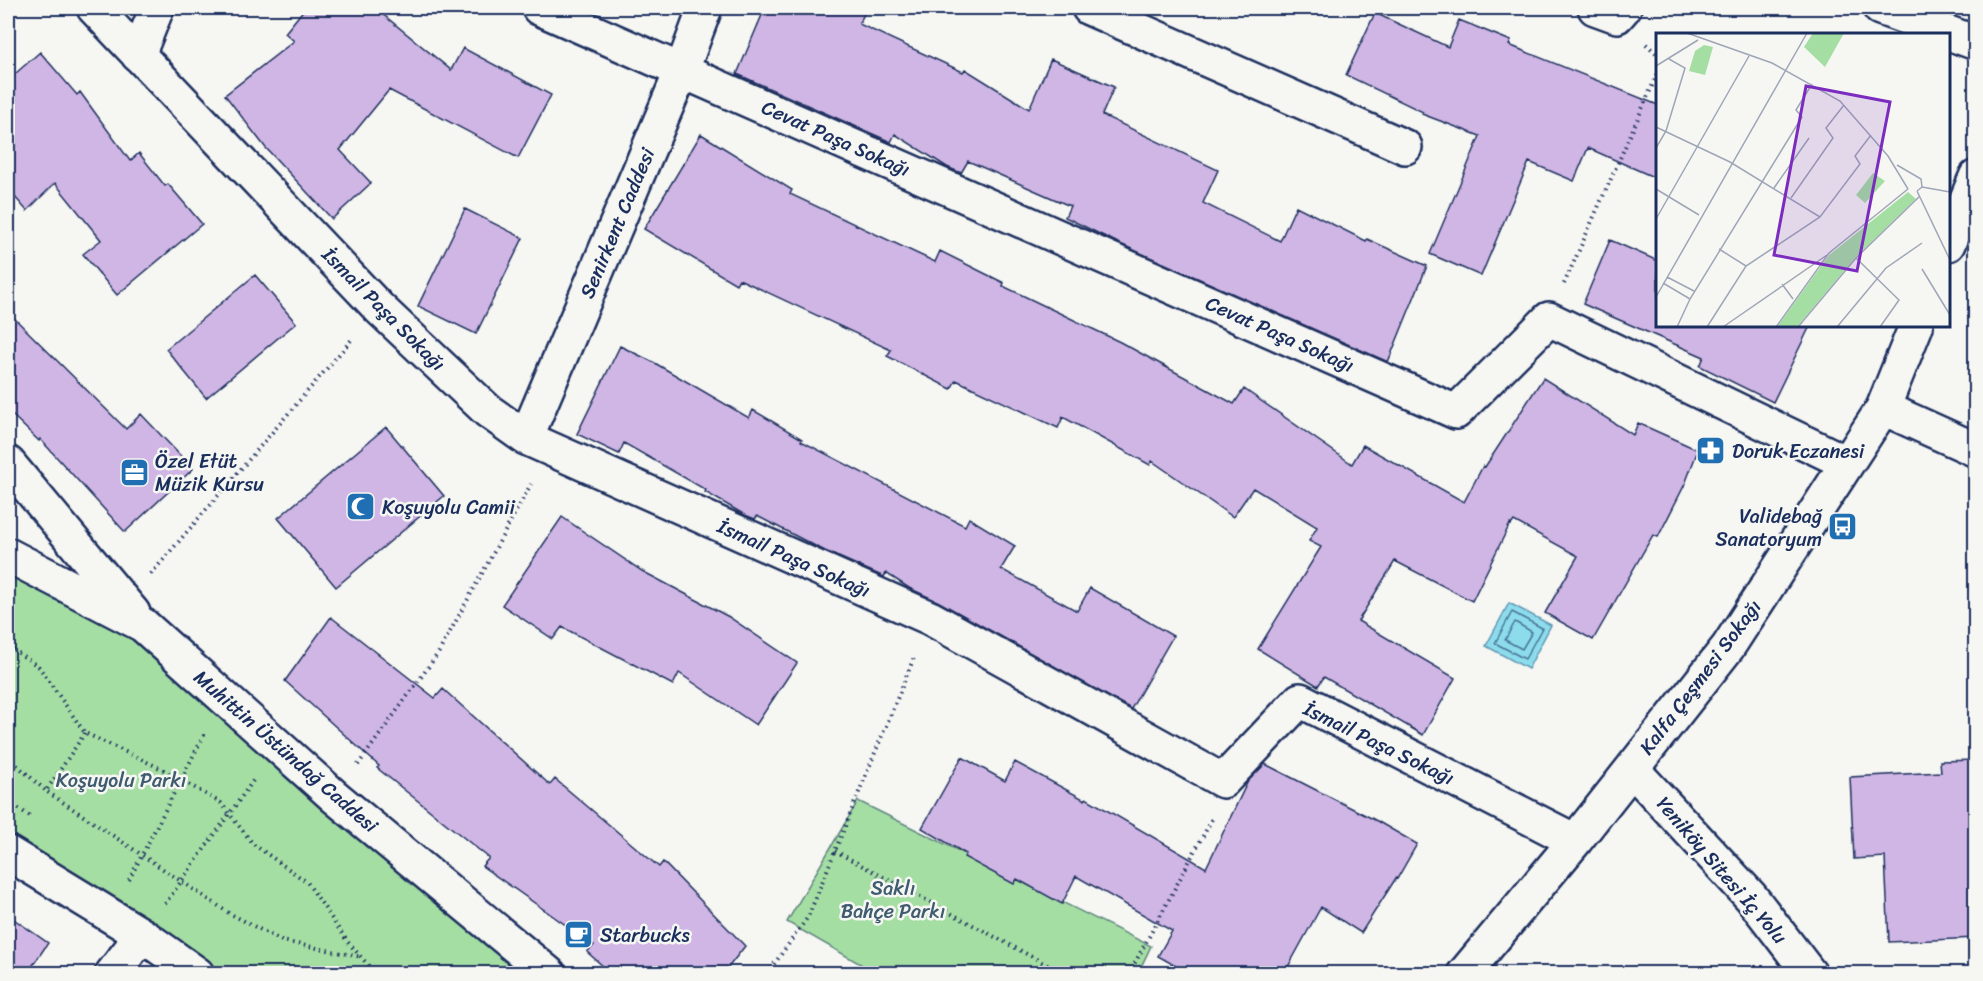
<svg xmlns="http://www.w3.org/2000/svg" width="1983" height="981" viewBox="0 0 1983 981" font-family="Sriracha,sans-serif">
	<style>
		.green { fill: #a5dea3; stroke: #608680; stroke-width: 1.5 }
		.water { fill: #8ddcec; stroke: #5f97b3; stroke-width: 1.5 }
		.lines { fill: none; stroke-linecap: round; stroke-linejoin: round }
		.shore { stroke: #497497; stroke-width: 1.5 }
		.building { fill: #d0b6e4; stroke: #1b2f5e; stroke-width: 1.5 }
		.minor-casing { stroke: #1b2f5e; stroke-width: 38 }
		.path { stroke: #1b2f5e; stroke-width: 4; stroke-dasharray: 1.5 4.5; stroke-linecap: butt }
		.minor { stroke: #f6f6f2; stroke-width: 33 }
		.labels { text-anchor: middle; stroke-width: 5; stroke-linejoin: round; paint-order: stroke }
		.street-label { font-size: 20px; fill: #1b2f5e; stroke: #f6f6f2 }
		.poi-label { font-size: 20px; fill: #1b2f5e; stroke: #f6f6f2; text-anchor: start }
		.park-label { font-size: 20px; fill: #3e5b6f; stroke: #f6f6f2 }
		.inset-road { fill: none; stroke: #9ea6b7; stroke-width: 1.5 }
		.view { fill: #7b2cbf; fill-opacity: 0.15; stroke: #7b2cbf; stroke-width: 3 }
		.inset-edge { fill: none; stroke: #1b2f5e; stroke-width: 3 }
	</style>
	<rect width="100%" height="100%" fill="#f6f6f2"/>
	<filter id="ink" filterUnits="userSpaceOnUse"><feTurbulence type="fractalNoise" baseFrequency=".0167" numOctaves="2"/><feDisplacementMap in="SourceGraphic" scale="12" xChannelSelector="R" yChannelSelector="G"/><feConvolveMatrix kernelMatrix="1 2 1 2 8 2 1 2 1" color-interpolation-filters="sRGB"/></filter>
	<g filter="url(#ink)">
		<path class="green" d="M8,572L120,629L524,973H212L8,842Z
			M858,801L1151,946L1138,973H876L787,922Z"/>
		<path class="water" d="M1509,603L1551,625L1528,669L1486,646Z"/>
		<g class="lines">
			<path class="shore" d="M1512,612L1542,628L1525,659L1495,643Z
				M1515,622L1532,632L1522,649L1505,640Z"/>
		</g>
		<path class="building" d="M305,8H375L451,70L463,48L551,95L518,158L389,90L340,150L371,183L332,219L265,147L225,95L294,41L285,33Z
			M765,8H867L859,24L963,72L965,69L1029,109L1051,59L1114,87L1102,115L1218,170L1203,203L1280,241L1296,206L1366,241L1367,239L1427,266L1388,362L1120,244L1065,217L1070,206L968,161L961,173L947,167L895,134L891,142L737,74Z
			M1375,13L1448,47L1459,20L1511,41L1509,45L1658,105V179L1588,148L1574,181L1529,162L1481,276L1430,254L1480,136L1422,114L1423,112L1346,75Z
			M40,52L77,95L80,92L130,161L139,153L165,186L168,184L202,224L117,295L83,254L101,240L55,183L27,211L8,189V80Z
			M701,134L792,190L790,194L935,262L940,251L1004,283L1003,286L1120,342L1234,404L1244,389L1352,464L1363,445L1464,502L1483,466L1485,467L1543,378L1633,435L1638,423L1698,450L1685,484L1658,537L1653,535L1593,640L1545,613L1578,556L1514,521L1511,525L1510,524L1472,601L1395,561L1358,621L1455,678L1423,735L1324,677L1318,686L1258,649L1321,547L1309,541L1317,527L1253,488L1233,517L1152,461L1150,465L1063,417L1058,428L956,380L951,389L887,356L891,350L739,279L736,284L644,229Z
			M465,209L523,238L476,334L418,306Z
			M1610,240L1658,261V326H1810L1773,402L1700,366L1704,357L1583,304Z
			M255,275L296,323L206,398L166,349Z
			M8,312L126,429L141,414L193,469L125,532L40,439L39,441L8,411Z
			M620,346L653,362L749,418L753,410L802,439L801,441L965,526L969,518L1015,546L1001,569L1077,611L1090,588L1173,636L1131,709L939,602L909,588L886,573L884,577L825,551L757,516L755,519L745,515L705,492L706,490L624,443L619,454L577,434Z
			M386,427L444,496L336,587L278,518Z
			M562,517L642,571L729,617L797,663L756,725L679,673L673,685L562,627L553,639L502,605Z
			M331,617L435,698L443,689L550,785L555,779L659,867L663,862L745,946L723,974H612L587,952L594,945L482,866L489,858L377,768L379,766L285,681Z
			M962,757L1005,781L1015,762L1085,800L1086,798L1206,868L1248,781L1265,764L1377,821L1417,844L1397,879L1396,878L1361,933L1321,907L1284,974H1190L1158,956L1172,931L1076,876L1062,904L1017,879L1014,884L964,857L966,854L922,828Z
			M1976,760V938L1889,942L1885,857L1854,859L1850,777L1941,772L1940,761Z
			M8,915L48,943L27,974H8Z"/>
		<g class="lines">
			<defs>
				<path id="minor" d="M94,8L379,308L488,411L526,438L930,618L1223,781L1300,700L1575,841
					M539,8L1456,412L1549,319L1847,463
					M1089,8L1405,147
					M1595,8L1617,16L1624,8
					M1880,8L1976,43
					M138,55L157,8
					M1948,244L1976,177
					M1883,408L1976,450
					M526,438L682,70L705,8
					M8,463L133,613
					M8,555L143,625L335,797L549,974
					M1632,769L1751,897L1810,974
					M8,853L142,935L197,974
					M112,974L142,935
					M1464,974L1575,841L1728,647L1883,408L1916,326"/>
			</defs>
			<use href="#minor" class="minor-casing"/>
			<path class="path" d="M1646,44L1658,55
				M1564,284L1658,73
				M151,574L353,338
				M8,646L39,667L85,733L162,769L221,803L253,844L307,882L347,941L376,974
				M85,733L46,791L229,913L282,941L362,957
				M8,757L46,791
				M358,765L439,652L531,484
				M8,802L30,816
				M835,851L1064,974
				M129,880L204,735L202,733
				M165,904L255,778
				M767,974L808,917L915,655
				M1129,974L1212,819"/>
			<use href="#minor" class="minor"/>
		</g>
	</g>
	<defs>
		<symbol id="pharmacy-square" viewBox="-11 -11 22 22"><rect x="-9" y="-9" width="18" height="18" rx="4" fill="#1f6fb2" stroke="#f6f6f2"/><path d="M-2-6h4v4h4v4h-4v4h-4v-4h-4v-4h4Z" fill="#fff"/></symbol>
		<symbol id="office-square" viewBox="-11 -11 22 22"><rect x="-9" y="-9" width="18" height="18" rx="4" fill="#1f6fb2" stroke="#f6f6f2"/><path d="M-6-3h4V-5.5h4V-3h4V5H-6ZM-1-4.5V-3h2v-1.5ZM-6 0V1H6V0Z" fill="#fff"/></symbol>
		<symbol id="mosque-square" viewBox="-11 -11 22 22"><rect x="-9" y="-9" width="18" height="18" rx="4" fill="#1f6fb2" stroke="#f6f6f2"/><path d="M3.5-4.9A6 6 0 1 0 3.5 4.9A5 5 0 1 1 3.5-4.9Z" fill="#fff"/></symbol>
		<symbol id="bus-square" viewBox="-11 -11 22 22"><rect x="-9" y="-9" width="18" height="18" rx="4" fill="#1f6fb2" stroke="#f6f6f2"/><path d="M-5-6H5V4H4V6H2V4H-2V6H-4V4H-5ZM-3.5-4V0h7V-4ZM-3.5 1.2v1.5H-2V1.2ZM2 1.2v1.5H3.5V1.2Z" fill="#fff"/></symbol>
		<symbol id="cafe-square" viewBox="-11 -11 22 22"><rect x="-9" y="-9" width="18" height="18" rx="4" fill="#1f6fb2" stroke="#f6f6f2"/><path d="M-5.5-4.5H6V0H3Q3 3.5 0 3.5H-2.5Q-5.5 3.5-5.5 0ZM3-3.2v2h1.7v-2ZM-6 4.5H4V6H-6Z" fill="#fff"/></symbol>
	</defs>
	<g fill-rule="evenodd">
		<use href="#pharmacy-square" x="1694" y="434" width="33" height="33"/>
		<use href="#office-square" x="118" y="456" width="33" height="33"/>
		<use href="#mosque-square" x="344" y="490" width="33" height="33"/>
		<use href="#bus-square" x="1826" y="510" width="33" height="33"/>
		<use href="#cafe-square" x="562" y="918" width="33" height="33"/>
	</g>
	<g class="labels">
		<g class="street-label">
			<text transform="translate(836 138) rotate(24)" y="7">Cevat Paşa Sokağı</text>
			<text transform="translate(617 223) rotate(-67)" y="7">Senirkent Caddesi</text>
			<text transform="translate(384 309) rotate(45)" y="7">İsmail Paşa Sokağı</text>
			<text transform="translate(1280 334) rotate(24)" y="7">Cevat Paşa Sokağı</text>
			<text transform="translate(794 558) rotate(24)" y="7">İsmail Paşa Sokağı</text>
			<text transform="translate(1700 677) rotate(-53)" y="7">Kalfa Çeşmesi Sokağı</text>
			<text transform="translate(1379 743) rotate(26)" y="7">İsmail Paşa Sokağı</text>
			<text transform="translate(286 751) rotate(41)" y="7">Muhittin Üstündağ Caddesi</text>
			<text transform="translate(1722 870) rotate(49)" y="7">Yeniköy Sitesi İç Yolu</text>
		</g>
		<g class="poi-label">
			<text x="1732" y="458">Doruk Eczanesi</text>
			<text x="155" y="468">Özel Etüt<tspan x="155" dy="23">Müzik Kursu</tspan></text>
			<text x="382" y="514">Koşuyolu Camii</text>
			<text x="1822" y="523" text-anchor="end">Validebağ<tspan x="1822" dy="23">Sanatoryum</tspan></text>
			<text x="600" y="942">Starbucks</text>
		</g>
		<g class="park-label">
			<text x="121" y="787">Koşuyolu Parkı</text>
			<text x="893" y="895">Saklı<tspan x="893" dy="23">Bahçe Parkı</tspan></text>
		</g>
	</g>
	<g transform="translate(1656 33)">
		<rect width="294" height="294" fill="#f6f6f2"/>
		<path d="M157,0H188L169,34L148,14ZM48,12L57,14L49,42L33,38L39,18ZM217,140L229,148L209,170L200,162ZM252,159L260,166L200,224L141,294H121L173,222Z" fill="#a5dea3"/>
		<path class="inset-road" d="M31,0L116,30L184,68L232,123L252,156M0,33L42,7M0,94L74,129L164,184M0,115L10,98L29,35L13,26M241,132L265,146L266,154L261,158M266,154L294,159M118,155L153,105M0,156L43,182M261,158L294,227M135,165L177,105L170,95L188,72M0,186L93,23M63,216L90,233M200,225L243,267L224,294M266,236L294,282M11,244L38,258M7,250L34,266M126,251L137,266M0,264L151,0M21,294L34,266L146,84L140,77L156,51M51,294L90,233L164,184L204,131L199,123L215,102M67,294L171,222M120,294L173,220L252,156M142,294L200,225L264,163M181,294L230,235L266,210"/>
		<path class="view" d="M150,53L234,69L201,238L118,222Z"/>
		<rect width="294" height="294" class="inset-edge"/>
	</g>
	<rect width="1983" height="981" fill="none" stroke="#f6f6f2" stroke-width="30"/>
	<rect x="15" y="15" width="1953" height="951" fill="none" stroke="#1b2f5e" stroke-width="2" filter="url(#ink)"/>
</svg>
